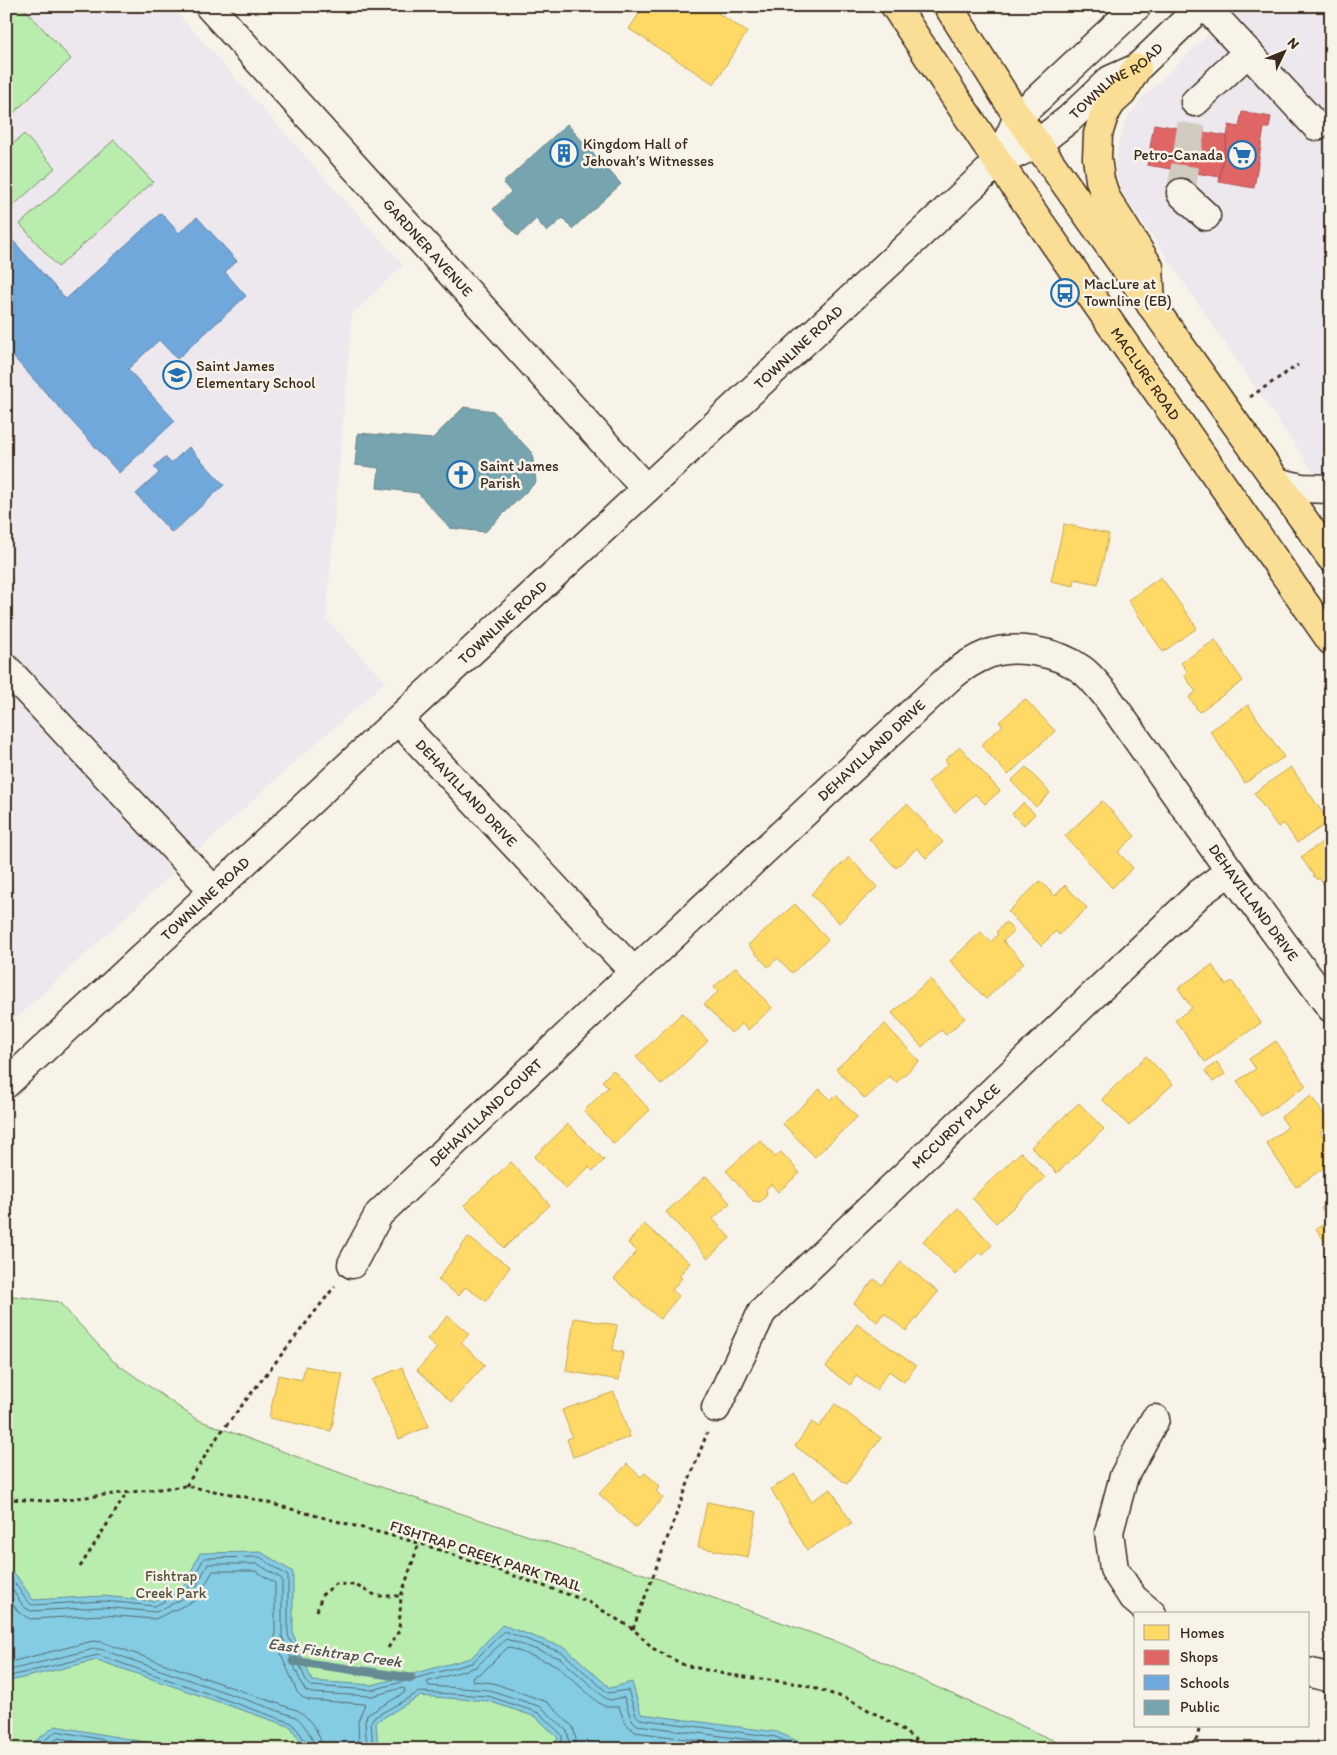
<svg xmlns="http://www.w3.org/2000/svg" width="1337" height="1755" viewBox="0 0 1337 1755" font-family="Itim,sans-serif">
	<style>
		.built { fill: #ede7ee }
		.green { fill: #b9edae; stroke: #7a8c66 }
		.water { fill: #83cce4; stroke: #668b95 }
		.homes { fill: #ffd966; stroke: #c4a450 }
		.shops { fill: #e06666; stroke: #ae5450 }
		.schools { fill: #6fa8dc; stroke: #5f82a3 }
		.public { fill: #76a5af; stroke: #648084 }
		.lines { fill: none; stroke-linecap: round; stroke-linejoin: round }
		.shore { stroke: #586b6d; stroke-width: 1 }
		.stream { stroke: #668b95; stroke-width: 9 }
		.minor-tunnel { stroke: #d1cbc0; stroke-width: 28; stroke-dasharray: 28 14; stroke-linecap: butt }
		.minor-casing { stroke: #3b2a1e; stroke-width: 31 }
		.major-casing { stroke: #3b2a1e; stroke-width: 31 }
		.path { stroke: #3b2a1e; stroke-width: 3; stroke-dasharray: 4 4; stroke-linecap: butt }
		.minor { stroke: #f7f3e8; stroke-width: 28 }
		.major { stroke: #fbde96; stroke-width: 28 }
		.labels { text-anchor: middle; stroke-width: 5; stroke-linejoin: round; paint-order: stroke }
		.street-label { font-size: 15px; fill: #3b2a1e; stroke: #f7f3e8 }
		.poi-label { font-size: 15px; fill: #3b2a1e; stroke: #f7f3e8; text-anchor: start }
		.park-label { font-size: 15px; fill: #54513b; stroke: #f7f3e8 }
		.water-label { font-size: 16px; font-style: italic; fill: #4d5250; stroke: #f7f3e8 }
	</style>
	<rect width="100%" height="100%" fill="#f7f3e8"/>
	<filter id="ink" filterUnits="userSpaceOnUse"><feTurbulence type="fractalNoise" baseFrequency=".02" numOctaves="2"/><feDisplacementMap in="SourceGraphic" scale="10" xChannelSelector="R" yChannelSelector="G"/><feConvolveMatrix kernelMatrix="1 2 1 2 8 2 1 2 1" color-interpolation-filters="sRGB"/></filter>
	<g filter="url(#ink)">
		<path class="built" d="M6,6H171L403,265L352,314L326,619L385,682L279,776L6,1027Z
			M1238,6H1331V498L1122,192L1115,168L1119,142L1127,119L1144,96Z"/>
		<path class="green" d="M6,6H22L71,59L6,120Z
			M24,134L55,168L14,205H6V150Z
			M114,140L153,182L58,267L20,224Z
			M6,1295L59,1302L113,1361L196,1419L354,1478L680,1586L845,1645L1072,1749H6Z"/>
		<path class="water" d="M261,1552L293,1572V1634L312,1681L372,1685L471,1658L502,1625L566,1648L610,1688L632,1682L641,1714L777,1732L815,1749H552L558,1738L536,1717L488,1701L420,1696L376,1722L378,1747L380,1749H305L291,1727L97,1660L6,1682V1571L16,1575L33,1600L103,1596L153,1601L184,1586L200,1553Z
			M55,1726L151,1743L165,1749H25Z"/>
		<path class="homes" d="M644,6H707L747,32L714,84L629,29Z
			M1064,524L1109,534L1098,584L1075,579L1074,586L1051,581Z
			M1161,577L1197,628L1163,652L1128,600Z
			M1215,640L1243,681L1199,712L1189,697L1196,692L1184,675L1188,672L1181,663Z
			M1025,699L1055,731L1008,775L981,745L1003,725L999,722Z
			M1248,705L1284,757L1245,783L1210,731Z
			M960,747L1000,791L985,804L975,794L955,812L928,782L948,764L945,760Z
			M1026,767L1050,793L1036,807L1011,781Z
			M1291,767L1329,822L1297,843L1284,823L1278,827L1254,793Z
			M1102,801L1135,836L1118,852L1133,868L1112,888L1065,836Z
			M1023,803L1035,814L1024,825L1012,814Z
			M907,804L943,842L926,858L917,848L896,868L869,839Z
			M1331,836V895L1319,878L1317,880L1301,857Z
			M849,857L877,887L839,923L811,894Z
			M1040,881L1055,896L1065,885L1087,908L1059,935L1056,931L1041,946L1008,912Z
			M795,904L828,940L792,973L778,958L768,967L748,945Z
			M1006,922L1014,931L1003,941L1024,963L986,999L950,961L981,932L991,942L998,934L996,932Z
			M1212,965L1226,985L1232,981L1261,1023L1205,1062L1175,1020L1192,1008L1178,988Z
			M736,967L772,1008L748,1030L742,1024L731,1033L704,1004L718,992L714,987Z
			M930,979L965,1018L946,1035L941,1030L922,1047L892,1013Z
			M682,1013L708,1041L662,1085L636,1057Z
			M885,1024L919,1061L896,1083L890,1076L865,1099L836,1069Z
			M1276,1041L1306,1086L1261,1116L1237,1081L1256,1069L1249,1059Z
			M1146,1056L1173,1084L1129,1126L1102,1099Z
			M1217,1062L1225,1074L1213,1082L1205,1071Z
			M613,1070L650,1110L614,1144L584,1111L608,1087L602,1081Z
			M820,1089L831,1100L836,1095L857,1117L815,1157L783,1124Z
			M1311,1096L1331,1125L1320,1132L1331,1148V1163L1296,1187L1266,1143L1288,1127L1281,1117Z
			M1079,1103L1104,1129L1057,1173L1031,1147Z
			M568,1124L604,1160L593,1171L589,1167L566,1189L534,1157Z
			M760,1140L775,1157L781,1152L800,1173L778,1192L771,1184L766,1189L767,1195L760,1202L753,1201L726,1171Z
			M1021,1152L1045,1178L996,1223L972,1198Z
			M511,1162L550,1205L504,1248L464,1205Z
			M706,1176L730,1203L713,1219L730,1238L708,1258L666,1212Z
			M1331,1201V1250L1316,1229L1329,1221L1321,1208Z
			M958,1208L992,1245L982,1255L979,1252L955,1275L923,1241Z
			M644,1224L690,1263L679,1276L682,1278L672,1290L679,1296L660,1319L614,1279L637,1251L628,1243Z
			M468,1237L510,1267L486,1301L465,1287L459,1296L438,1280Z
			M901,1262L938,1292L906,1331L884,1313L877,1322L854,1303L874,1279L882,1285Z
			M448,1316L469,1334L461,1343L485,1365L451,1402L417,1370L437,1348L427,1339Z
			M574,1318L617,1325L613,1350L623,1352L619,1380L566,1371Z
			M857,1324L916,1366L904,1382L889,1371L876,1390L856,1376L850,1385L826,1367Z
			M305,1366L343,1374L331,1431L269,1418L278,1375L302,1380Z
			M402,1367L429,1426L399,1439L372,1380Z
			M614,1392L630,1437L573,1457L567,1439L572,1437L562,1410Z
			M835,1404L881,1438L847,1484L795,1446L812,1422L819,1427Z
			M627,1464L641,1477L645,1473L660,1486L656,1491L663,1498L636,1528L599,1494Z
			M795,1474L811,1501L831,1489L852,1524L807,1550L771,1489Z
			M707,1502L757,1512L748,1557L698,1547Z"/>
		<path class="shops" d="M1242,112L1271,117L1269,128H1264L1254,188L1219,182L1229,125L1239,127Z
			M1154,124L1227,136L1220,177L1147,165Z
			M1331,324V356L1326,355Z"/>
		<path class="schools" d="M161,213L179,233L197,217L237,261L225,272L246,296L177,359L159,340L128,369L175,421L119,473L6,349V233L66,299Z
			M189,447L224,485L172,533L136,494L159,473L154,467L165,457L171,463Z"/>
		<path class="public" d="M567,124L621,184L572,229L563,218L547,232L536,219L518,236L493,209L511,192L503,183Z
			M464,407L493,411L532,453L536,482L485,532L450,528L418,493L377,488L379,468L355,465L358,433L432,439Z"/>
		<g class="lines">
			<path class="shore" d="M6,1577C19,1582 21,1598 32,1605L103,1601L155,1606L188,1589L204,1558L260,1557L288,1576V1635L307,1683L311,1686L372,1690L472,1663L504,1631L563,1653L608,1693L628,1690L636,1715L640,1719L776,1737L802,1749
				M6,1583L9,1585L24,1607L31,1611L103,1607L156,1612L192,1594L208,1564H258L282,1579V1636L302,1685L306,1691L312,1693L372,1696L402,1688L405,1689L404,1693L367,1715L365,1722L367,1749
				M6,1594L18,1612L30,1619L103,1615L155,1619L196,1600L213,1571H256L275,1583V1639L297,1692L302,1697L309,1700L365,1704L358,1721L359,1749
				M6,1663L93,1641L102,1642L299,1711C310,1718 322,1736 322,1749
				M6,1671L94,1649H100L296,1717C304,1723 314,1739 315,1749
				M6,1677L98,1655L292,1723L308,1744L309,1749
				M33,1749L57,1731L152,1749
				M44,1749L58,1738L120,1749
				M373,1749L371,1722L373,1718L419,1692L488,1696L539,1713L562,1735V1740L558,1749
				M565,1749L569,1740L567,1731L541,1707L490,1690L429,1686L427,1682L476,1667L506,1639L560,1658L605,1698L611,1700L624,1697L631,1719L637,1725L774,1743L787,1749
				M573,1749L576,1739L573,1727L547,1702L493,1683L473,1681L472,1677L483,1672L508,1647L556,1665L600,1704L607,1707H619L625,1723L635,1732L761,1749"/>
			<path class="stream" d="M293,1661L411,1678"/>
			<path class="minor-tunnel" d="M1181,193L1195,102"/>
			<defs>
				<g id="minor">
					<path id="s1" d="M209,6L646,489"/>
					<path d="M1205,6L1316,126"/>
					<path d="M1195,102L1248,52"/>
					<path d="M998,162L1018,117L1137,6"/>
					<path d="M1181,193L1206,216"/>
					<path d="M1277,482L1302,488L1331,489"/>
					<path d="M6,668L214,891"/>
					<path id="s2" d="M398,720L634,972L949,678C961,668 973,660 988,654C1015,644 1058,652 1081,669C1090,675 1098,686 1105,694L1230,871L1331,1008"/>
					<path id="s3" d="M6,1084L998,162L1037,144L1069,119L1110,80L1137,68L1201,6"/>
					<path id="s4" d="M352,1264L379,1214L634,972"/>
					<path id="s5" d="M716,1408L762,1312L1200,893L1230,871"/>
					<path d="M1152,1614L1133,1598L1114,1569L1109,1532L1124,1476L1155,1419"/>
					<path d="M1308,1672L1331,1678"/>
				</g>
				<g id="major">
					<path id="s6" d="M895,6L998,162L1331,641"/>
					<path d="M948,6L1018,117L1331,558"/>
					<path d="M1137,68L1122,93L1112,102L1104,115L1098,134L1097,158L1100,180L1106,198L1149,267L1151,305"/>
				</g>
			</defs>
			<use href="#minor" class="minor-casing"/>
			<use href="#major" class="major-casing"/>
			<path class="path" d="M1250,397L1298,365
				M186,1486L218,1436L335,1286
				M6,1499L50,1501L186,1486L242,1496L419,1543L587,1601L633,1629L654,1649L684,1665L729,1675L801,1684L848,1699L894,1724L928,1749
				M80,1567L127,1493
				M317,1611L322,1595L336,1584L355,1585L377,1596H401
				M633,1629L707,1433
				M388,1648L399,1631L401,1596L419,1543
				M1194,1749L1200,1726"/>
			<use href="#minor" class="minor"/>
			<use href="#major" class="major"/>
		</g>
	</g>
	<defs>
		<symbol id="building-ring" viewBox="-11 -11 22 22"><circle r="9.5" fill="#f7f3e8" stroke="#1f6fb2" stroke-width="1.5"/><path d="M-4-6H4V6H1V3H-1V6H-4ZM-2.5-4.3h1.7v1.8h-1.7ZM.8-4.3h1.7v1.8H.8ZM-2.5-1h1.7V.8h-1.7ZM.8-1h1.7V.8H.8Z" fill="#1f6fb2"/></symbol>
		<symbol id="supermarket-ring" viewBox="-11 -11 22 22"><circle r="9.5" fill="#f7f3e8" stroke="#1f6fb2" stroke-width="1.5"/><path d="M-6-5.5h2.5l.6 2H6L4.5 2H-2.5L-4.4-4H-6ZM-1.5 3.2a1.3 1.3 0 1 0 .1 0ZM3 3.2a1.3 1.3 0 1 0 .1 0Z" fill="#1f6fb2"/></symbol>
		<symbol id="bus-ring" viewBox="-11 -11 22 22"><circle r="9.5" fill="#f7f3e8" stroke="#1f6fb2" stroke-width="1.5"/><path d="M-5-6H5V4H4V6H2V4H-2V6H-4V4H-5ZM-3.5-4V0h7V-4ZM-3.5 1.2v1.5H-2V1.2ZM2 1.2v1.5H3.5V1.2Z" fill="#1f6fb2"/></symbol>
		<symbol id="school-ring" viewBox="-11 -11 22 22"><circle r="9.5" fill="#f7f3e8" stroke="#1f6fb2" stroke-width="1.5"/><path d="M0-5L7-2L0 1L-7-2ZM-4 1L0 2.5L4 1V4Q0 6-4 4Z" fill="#1f6fb2"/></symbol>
		<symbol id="church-ring" viewBox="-11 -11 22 22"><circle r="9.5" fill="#f7f3e8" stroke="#1f6fb2" stroke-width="1.5"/><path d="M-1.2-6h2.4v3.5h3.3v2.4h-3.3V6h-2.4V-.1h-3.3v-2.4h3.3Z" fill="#1f6fb2"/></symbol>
	</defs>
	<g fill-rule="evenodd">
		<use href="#building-ring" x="548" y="137" width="32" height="32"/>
		<use href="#supermarket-ring" x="1226" y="139" width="32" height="32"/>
		<use href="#bus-ring" x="1049" y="277" width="32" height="32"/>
		<use href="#school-ring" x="161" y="359" width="32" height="32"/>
		<use href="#church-ring" x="445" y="459" width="32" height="32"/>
	</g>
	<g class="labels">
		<g class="street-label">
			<text dy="5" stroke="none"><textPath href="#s3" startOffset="1499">TOWNLINE ROAD</textPath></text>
			<text dy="5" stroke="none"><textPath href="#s1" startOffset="326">GARDNER AVENUE</textPath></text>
			<text dy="5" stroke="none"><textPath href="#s3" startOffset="1082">TOWNLINE ROAD</textPath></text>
			<text dy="5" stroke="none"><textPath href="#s6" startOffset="445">MACLURE ROAD</textPath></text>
			<text dy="5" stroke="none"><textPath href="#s3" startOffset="678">TOWNLINE ROAD</textPath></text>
			<text dy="5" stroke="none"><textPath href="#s2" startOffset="670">DEHAVILLAND DRIVE</textPath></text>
			<text dy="5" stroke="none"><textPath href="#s2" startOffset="100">DEHAVILLAND DRIVE</textPath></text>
			<text dy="5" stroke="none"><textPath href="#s3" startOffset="272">TOWNLINE ROAD</textPath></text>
			<text dy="5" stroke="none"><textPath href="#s2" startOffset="1210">DEHAVILLAND DRIVE</textPath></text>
			<text dy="5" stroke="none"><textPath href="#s4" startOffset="204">DEHAVILLAND COURT</textPath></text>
			<text dy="5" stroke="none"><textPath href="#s5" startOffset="375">MCCURDY PLACE</textPath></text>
			<text transform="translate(486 1556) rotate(18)" y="5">FISHTRAP CREEK PARK TRAIL</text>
		</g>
		<g class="poi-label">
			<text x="583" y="149">Kingdom Hall of<tspan x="583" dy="17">Jehovah’s Witnesses</tspan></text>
			<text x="1223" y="160" text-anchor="end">Petro-Canada</text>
			<text x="1084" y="289">MacLure at<tspan x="1084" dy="17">Townline (EB)</tspan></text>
			<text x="196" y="371">Saint James<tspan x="196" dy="17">Elementary School</tspan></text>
			<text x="480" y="471">Saint James<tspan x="480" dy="17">Parish</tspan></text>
		</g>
		<g class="park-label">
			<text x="171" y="1581">Fishtrap<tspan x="171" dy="17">Creek Park</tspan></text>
		</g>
		<g class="water-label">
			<text transform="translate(335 1652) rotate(8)" y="6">East Fishtrap Creek</text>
		</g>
	</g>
	<rect width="1337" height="1755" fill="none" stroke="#f7f3e8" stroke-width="25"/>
	<rect x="12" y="12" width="1312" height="1730" fill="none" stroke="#3b2a1e" stroke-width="2" filter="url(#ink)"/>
	<rect x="1134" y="1612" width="175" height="115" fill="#f7f3e8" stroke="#aca397"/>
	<rect x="1144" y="1625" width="25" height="15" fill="#ffd966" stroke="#aca397"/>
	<text x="1180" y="1638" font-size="15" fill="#3b2a1e">Homes</text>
	<rect x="1144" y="1650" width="25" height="15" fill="#e06666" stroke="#aca397"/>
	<text x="1180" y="1662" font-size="15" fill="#3b2a1e">Shops</text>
	<rect x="1144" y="1675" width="25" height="15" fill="#6fa8dc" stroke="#aca397"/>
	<text x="1180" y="1688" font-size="15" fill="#3b2a1e">Schools</text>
	<rect x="1144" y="1700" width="25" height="15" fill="#76a5af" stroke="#aca397"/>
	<text x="1180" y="1712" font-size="15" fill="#3b2a1e">Public</text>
	<g transform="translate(1284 52) rotate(47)" stroke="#f7f3e8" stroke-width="4" paint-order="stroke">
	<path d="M0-4L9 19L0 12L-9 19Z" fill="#3b2a1e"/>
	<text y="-8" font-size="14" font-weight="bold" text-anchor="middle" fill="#3b2a1e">N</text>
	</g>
</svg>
